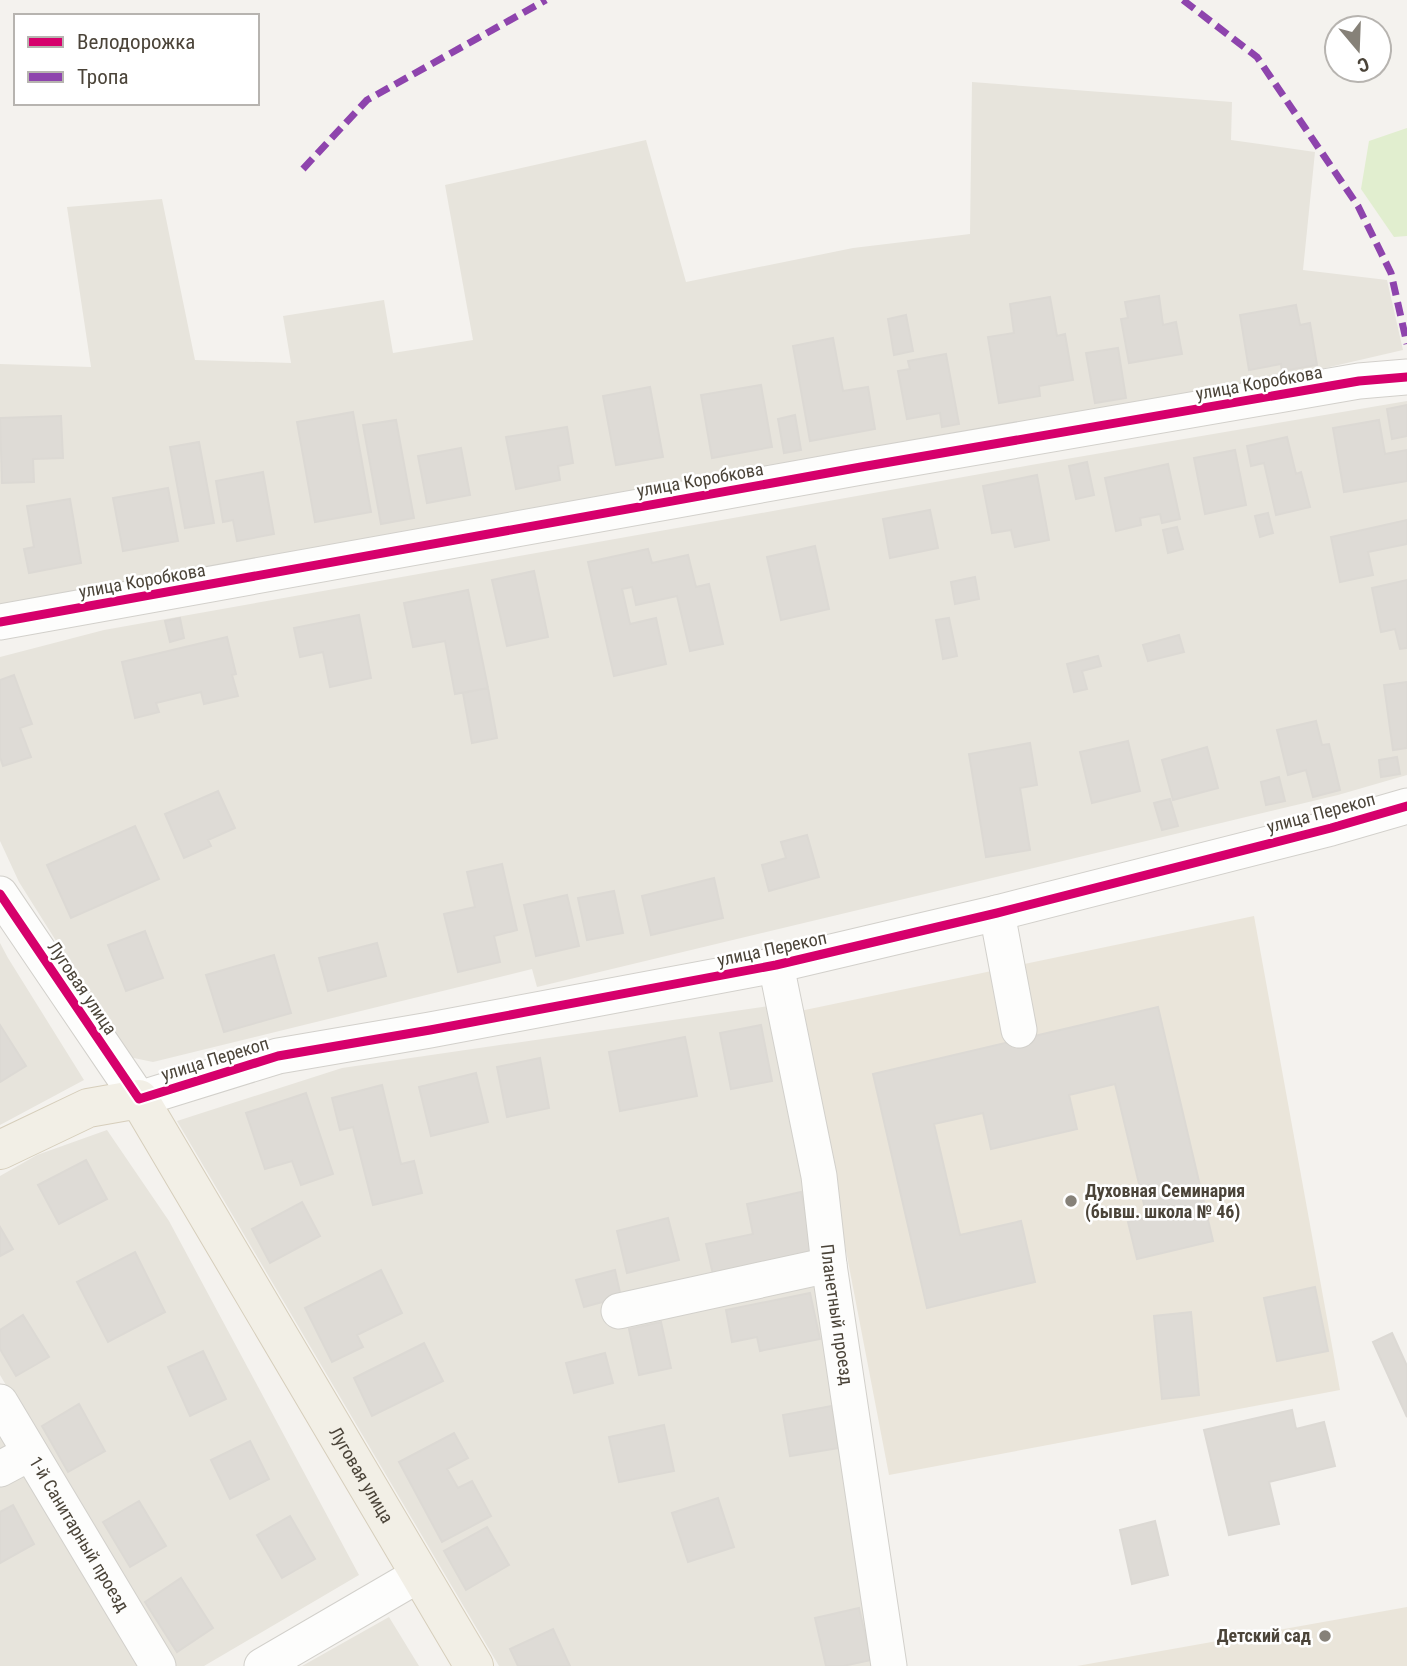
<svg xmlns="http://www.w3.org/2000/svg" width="1407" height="1666" viewBox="0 0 1407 1666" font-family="'Roboto Condensed',sans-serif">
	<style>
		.residential { fill: #e7e4dc }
		.education { fill: #eae5da }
		.green { fill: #e1eecf }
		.building { fill: #dedbd6; stroke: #dcd9d4; stroke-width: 2 }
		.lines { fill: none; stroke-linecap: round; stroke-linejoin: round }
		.minor-casing { stroke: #d2d0cb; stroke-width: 37 }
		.major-casing { stroke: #d6cebb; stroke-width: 40 }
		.minor { stroke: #fdfdfc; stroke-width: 35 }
		.major { stroke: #f2efe6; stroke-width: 38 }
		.quiet { stroke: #8e44ad; stroke-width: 7; stroke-dasharray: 14 7; stroke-linecap: butt }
		.cycleway-casing { stroke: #fff; stroke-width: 13 }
		.cycleway { stroke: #d6006c; stroke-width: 9 }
		.poi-dot { fill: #868178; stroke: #fff; stroke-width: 2.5 }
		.labels { text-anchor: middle; stroke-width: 5; stroke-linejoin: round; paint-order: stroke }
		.street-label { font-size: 18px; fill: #4b4439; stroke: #fff }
		.poi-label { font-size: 18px; font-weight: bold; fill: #4b4439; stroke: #fff; text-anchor: start }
	</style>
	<rect width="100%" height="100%" fill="#f4f2ee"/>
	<path class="residential" d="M972,82L1232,102L1231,140L1315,152L1303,270L1387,280L1403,350L1295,375L0,604V364L91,367L67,207L162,199L195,360L291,363L283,316L384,300L393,353L473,340L445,185L646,140L686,282L853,248L970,234Z
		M1407,401V775L1338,795L537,987L532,969L153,1062L129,1057L19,882L0,841V657L104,630L1031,465Z
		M0,943L8,958L84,1080L0,1125Z
		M769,1006L809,1173L877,1666H499L177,1121L342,1068Z
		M107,1130L169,1221L359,1575L204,1666H172L0,1375V1176L37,1155Z
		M0,1433L141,1666H0Z
		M389,1617L419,1666H302Z"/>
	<path class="education" d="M1254,916L1340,1390L889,1475L800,1011Z
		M1407,1607V1666H1077Z"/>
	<path class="green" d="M1407,128V236L1394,237L1361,189L1369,141Z"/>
	<path class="building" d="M1159,296L1163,325L1176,322L1182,354L1129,363L1121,319L1128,318L1125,302Z
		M1050,297L1057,336L1065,334L1073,380L1039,386L1040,396L999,403L988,337L1014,333L1010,304Z
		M1296,305L1300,325L1310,323L1317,365L1282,371L1281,364L1249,370L1240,315Z
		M906,315L913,351L894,355L888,319Z
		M833,338L843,391L868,387L875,429L810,441L793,346Z
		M1118,348L1126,398L1095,403L1086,353Z
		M946,354L959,424L942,427L940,413L907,419L898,371L910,369L908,361Z
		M761,385L772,447L712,458L701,395Z
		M650,387L663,457L616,465L603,396Z
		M1407,405V436L1392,439L1387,409Z
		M353,412L371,512L315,522L297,422Z
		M795,415L801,450L784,453L778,419Z
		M61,416L63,458L33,459L34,482L2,483L0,418Z
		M396,420L414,518L381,524L363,425Z
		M1379,420L1385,454L1407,450V481L1344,492L1333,428Z
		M567,427L573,463L558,466L560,480L516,489L506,437Z
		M1287,437L1296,474L1301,472L1310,507L1276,515L1264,463L1251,466L1247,446Z
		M199,442L214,523L185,528L170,447Z
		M461,448L470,495L427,503L418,456Z
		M1235,450L1246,505L1205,514L1194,458Z
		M1087,462L1094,495L1076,499L1069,466Z
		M1168,464L1180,519L1162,523L1160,514L1140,518L1141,525L1116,531L1105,478Z
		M263,472L274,534L237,541L233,520L223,522L216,481Z
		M1037,475L1049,540L1015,547L1011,530L992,533L983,486Z
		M168,488L178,541L123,551L113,498Z
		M70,499L81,563L29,573L24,549L34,547L27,506Z
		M930,510L938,548L890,558L883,519Z
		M1268,513L1273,533L1260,537L1255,516Z
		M1407,520V544L1368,552L1373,575L1340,582L1331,537Z
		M1177,527L1183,549L1168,553L1163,530Z
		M815,546L829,609L781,620L767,557Z
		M648,549L652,563L688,555L696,587L709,584L723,644L690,651L677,596L636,605L632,587L622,589L630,624L656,618L666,664L614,676L588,562Z
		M534,571L548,637L507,646L492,580Z
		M975,577L979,599L955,604L951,582Z
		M1407,580V648L1400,649L1395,629L1381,632L1372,588Z
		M468,590L488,688L455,694L445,641L413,647L404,603Z
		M359,615L371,678L330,687L323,652L300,657L294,628Z
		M180,618L184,638L170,642L165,621Z
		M949,618L957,656L943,659L936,620Z
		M1179,635L1184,652L1148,661L1143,645Z
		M227,637L236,674L232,675L238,696L204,704L201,692L156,703L159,712L135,718L122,662Z
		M1098,656L1101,666L1082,671L1087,689L1074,692L1067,664Z
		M14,675L32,724L20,728L31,757L3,766L0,757V680Z
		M1407,682V748L1393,750L1384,685Z
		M488,688L497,738L472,743L463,693Z
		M1316,721L1322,745L1329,744L1340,790L1313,797L1306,770L1288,775L1277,730Z
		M1128,741L1140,791L1092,803L1080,752Z
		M1030,743L1037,785L1020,788L1030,850L986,857L969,754Z
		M1207,747L1218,788L1173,800L1162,760Z
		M1397,757L1400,774L1381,777L1379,760Z
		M1279,777L1285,801L1266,805L1261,782Z
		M218,791L235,828L208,840L211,846L184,858L165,814Z
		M1170,799L1178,826L1162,830L1154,803Z
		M135,826L159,879L71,918L47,865Z
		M807,835L819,877L769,891L762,865L786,858L781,842Z
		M502,864L517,930L494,936L500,962L458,972L444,914L475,907L467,872Z
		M714,878L723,918L651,935L642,896Z
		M614,891L623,933L587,940L578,898Z
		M567,895L579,946L536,956L524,905Z
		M145,931L163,978L126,991L108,945Z
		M377,943L386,976L328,991L319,958Z
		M274,955L291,1013L224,1032L206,975Z
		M1158,1007L1213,1241L1137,1259L1128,1222L1147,1217L1115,1084L1069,1095L1077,1129L991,1149L983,1113L934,1124L960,1235L1021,1221L1035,1282L927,1308L873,1074Z
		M0,1025L26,1066L0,1082Z
		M761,1025L772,1081L731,1089L720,1033Z
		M685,1037L697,1096L620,1111L609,1052Z
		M540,1058L549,1108L507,1117L497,1067Z
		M476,1073L488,1122L431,1136L419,1087Z
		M382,1085L401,1164L414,1161L422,1193L373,1205L353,1127L340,1130L332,1098Z
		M306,1093L333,1174L301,1185L292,1161L265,1169L246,1113Z
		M86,1160L107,1199L59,1224L38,1185Z
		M801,1192L816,1261L715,1283L706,1244L753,1234L747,1204Z
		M302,1202L320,1236L270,1263L252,1229Z
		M668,1218L679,1260L627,1273L617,1231Z
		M0,1227L13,1249L0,1256Z
		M135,1252L165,1312L108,1342L77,1282Z
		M381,1270L402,1313L357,1335L363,1347L332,1362L305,1308Z
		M615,1270L621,1297L584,1307L576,1280Z
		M1315,1287L1328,1351L1277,1361L1264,1298Z
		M810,1293L820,1339L760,1351L757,1337L732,1342L726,1310Z
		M1191,1312L1199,1395L1162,1399L1154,1316Z
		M23,1315L49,1357L16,1376L0,1349V1330Z
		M661,1322L671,1368L639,1375L629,1329Z
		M1392,1333L1407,1366V1417L1373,1342Z
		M424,1343L443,1381L372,1416L354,1378Z
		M203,1351L226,1399L190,1416L168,1367Z
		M605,1353L613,1383L574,1393L566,1363Z
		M79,1404L105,1451L68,1472L42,1426Z
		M832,1406L839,1448L790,1456L783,1415Z
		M1292,1410L1296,1429L1324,1422L1335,1466L1269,1482L1279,1524L1229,1535L1204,1430Z
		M664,1425L674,1471L619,1482L609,1437Z
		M454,1433L468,1458L447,1469L458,1488L472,1481L491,1516L442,1542L399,1462Z
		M250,1441L269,1479L230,1499L211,1460Z
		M718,1498L734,1547L688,1562L672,1513Z
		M139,1501L166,1546L130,1567L103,1522Z
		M13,1505L34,1544L0,1563V1512Z
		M290,1516L315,1559L282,1578L257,1535Z
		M1155,1521L1168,1575L1132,1584L1120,1530Z
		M487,1527L509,1565L466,1590L444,1551Z
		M181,1578L213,1628L177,1652L145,1602Z
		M859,1608L871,1660L843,1666H826L815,1618Z
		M553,1629L570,1666H518L510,1649Z"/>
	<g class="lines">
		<defs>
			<g id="minor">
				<path d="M0,622L861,467L1359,381L1407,377"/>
				<path d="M0,894L139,1099L278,1056L430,1030L776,965L997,913L1331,828L1407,806"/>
				<path d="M997,913L1019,1030"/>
				<path id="s1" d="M776,965L819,1176L829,1265L889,1666"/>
				<path d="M619,1311L829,1265"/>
				<path id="s2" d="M0,1402L158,1666"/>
				<path d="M0,1469L30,1453"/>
				<path d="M262,1666L420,1574"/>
			</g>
			<g id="major">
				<path id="s3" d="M0,1150L88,1108L139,1099L474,1666"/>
			</g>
		</defs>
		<use href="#minor" class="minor-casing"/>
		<use href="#major" class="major-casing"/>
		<use href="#minor" class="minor"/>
		<use href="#major" class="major"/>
		<path class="quiet" d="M1183,0L1257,57L1358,206L1391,273L1407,344
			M303,169L367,100L546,0"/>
		<defs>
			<path id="cycleway" d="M0,622L861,467L1359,381L1407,377
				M0,894L139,1099L278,1056L430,1030L776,965L997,913L1331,828L1407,806"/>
		</defs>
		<use href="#cycleway" class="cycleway-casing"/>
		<use href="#cycleway" class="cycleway"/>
	</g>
	<g class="poi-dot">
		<circle cx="1071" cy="1201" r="7"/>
		<circle cx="1325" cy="1636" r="7"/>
	</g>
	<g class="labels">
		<g class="street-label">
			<text transform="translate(1259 383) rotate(-10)" y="6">улица Коробкова</text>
			<text transform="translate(700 480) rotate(-10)" y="6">улица Коробкова</text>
			<text transform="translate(142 581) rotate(-10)" y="6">улица Коробкова</text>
			<text transform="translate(1321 813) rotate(-15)" y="6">улица Перекоп</text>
			<text transform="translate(772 949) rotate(-12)" y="6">улица Перекоп</text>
			<text transform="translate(82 988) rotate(56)" y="6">Луговая улица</text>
			<text transform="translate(215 1059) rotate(-17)" y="6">улица Перекоп</text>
			<text dy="6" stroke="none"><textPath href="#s1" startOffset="355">Планетный проезд</textPath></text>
			<text dy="6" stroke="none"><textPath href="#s3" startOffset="586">Луговая улица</textPath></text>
			<text dy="6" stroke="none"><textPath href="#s2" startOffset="154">1-й Санитарный проезд</textPath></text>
		</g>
		<g class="poi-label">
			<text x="1085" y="1197">Духовная Семинария<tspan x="1085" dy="21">(бывш. школа № 46)</tspan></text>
			<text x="1311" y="1642" text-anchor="end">Детский сад</text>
		</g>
	</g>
	<rect x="14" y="14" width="245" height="91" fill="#ffffff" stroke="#b7b4b0" stroke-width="2"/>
	<rect x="28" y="37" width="35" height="10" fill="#d6006c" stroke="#b7b4b0" stroke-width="2"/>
	<text x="77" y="49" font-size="21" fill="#4b4439">Велодорожка</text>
	<rect x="28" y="72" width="35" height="10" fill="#8e44ad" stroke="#b7b4b0" stroke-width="2"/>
	<text x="77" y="84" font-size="21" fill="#4b4439">Тропа</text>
	<g transform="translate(1358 49) rotate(161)"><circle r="33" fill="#ffffff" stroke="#b7b4b0" stroke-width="2"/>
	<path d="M0-5L12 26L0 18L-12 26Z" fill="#868178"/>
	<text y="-10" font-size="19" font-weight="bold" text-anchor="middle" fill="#4b4439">С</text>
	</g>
</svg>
